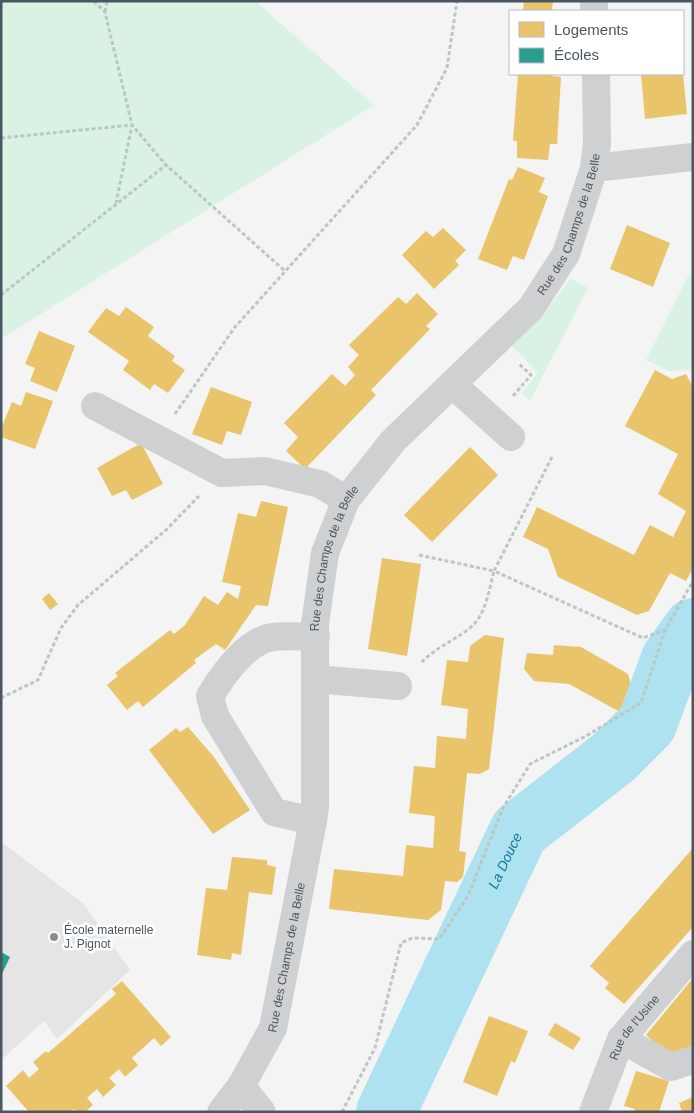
<svg xmlns="http://www.w3.org/2000/svg" width="694" height="1113" viewBox="0 0 694 1113" font-family="Helvetica,sans-serif">
	<style>
		.education { fill: #e6e5e6 }
		.green { fill: #d9f2e3 }
		.homes { fill: #e9c46a }
		.schools { fill: #2a9d8f }
		.lines { fill: none; stroke-linecap: round; stroke-linejoin: round }
		.river { stroke: #aee2f0; stroke-width: 60 }
		.path { stroke: #bcc7c4; stroke-width: 3; stroke-dasharray: 4 2.5; stroke-linecap: butt }
		.minor { stroke: #ced0d2; stroke-width: 28 }
		.poi-dot { fill: #868d94; stroke: #fff; stroke-width: 2 }
		.labels { text-anchor: middle; stroke-width: 5; stroke-linejoin: round; paint-order: stroke }
		.street-label { font-size: 12px; fill: #4a5661; stroke: #fff }
		.poi-label { font-size: 12px; fill: #4a5661; stroke: #fff; text-anchor: start }
		.water-label { font-size: 14px; font-style: italic; fill: #0c7c9b; stroke: #fff }
	</style>
	<rect width="100%" height="100%" fill="#f4f4f4"/>
	<path class="education" d="M1,842L84,904L130,970L57,1039L44,1021L1,1060Z"/>
	<path class="green" d="M1,1H255L374,105L1,339Z
		M689,274L693,276V372L690,369L671,372L646,360Z
		M571,278L588,288L530,401L522,393L538,373L512,346L546,311Z"/>
	<path class="homes" d="M524,1H553L552,9L557,11H523Z
		M518,74H552L551,76L561,77L557,144H550L548,160L517,158V141H513Z
		M641,74H683L687,114L645,119Z
		M518,167L545,178L539,192L548,196L524,260L513,256L507,270L478,259L509,179L512,180Z
		M627,225L670,243L653,287L610,269Z
		M443,228L466,250L455,261L459,265L434,289L402,255L426,231L433,237Z
		M417,293L438,314L426,326L430,329L371,390L376,395L305,469L286,451L298,437L284,423L332,374L345,386L355,375L348,367L359,355L349,345L398,297L406,304Z
		M126,307L154,327L148,336L175,356L172,361L185,370L168,393L154,384L150,390L123,370L129,361L88,332L106,308L119,316Z
		M39,331L75,346L57,392L30,381L35,368L25,364Z
		M655,370L672,379L686,374L693,387V568L686,581L670,573L649,611L637,615L558,577L548,549L523,537L537,507L634,555L650,525L673,537L686,511L658,494L678,454L625,426Z
		M211,387L252,402L241,435L227,431L222,445L192,434Z
		M26,392L53,401L35,449L1,437V429L12,402L21,406Z
		M141,443L163,484L132,500L126,490L112,496L97,468Z
		M470,447L498,475L432,542L404,515Z
		M261,501L288,507L268,606L256,605L225,650L216,644L194,660L196,663L143,707L138,701L127,710L107,685L118,676L115,673L170,630L174,634L185,625L204,596L218,605L227,592L238,599L241,586L222,582L238,513L256,517Z
		M382,558L421,564L407,656L368,649Z
		M49,593L58,604L50,610L42,599Z
		M485,635L504,638L489,769L480,774L467,773L459,851L466,852L463,877L457,882L445,881L441,910L428,920L329,909L334,869L403,876L406,845L433,848L435,816L409,813L414,766L435,768L437,736L466,739L468,709L441,705L447,660L468,662L470,646Z
		M554,645L581,647L628,674L632,689L620,712L569,684L534,681L524,669L527,653L553,655Z
		M188,727L214,757L250,810L213,834L149,750L176,728L180,732Z
		M693,848V927L624,1004L605,988L609,983L590,966Z
		M232,857L267,860V865L276,867L272,895L249,892L241,955L232,953L231,960L197,955L206,888L227,890Z
		M693,978V1052L668,1054L646,1035Z
		M122,981L171,1037L161,1046L154,1038L132,1058L138,1065L125,1077L119,1069L109,1078L116,1085L103,1097L97,1089L87,1098L93,1105L85,1112H76L74,1109L70,1112H29L6,1086L23,1070L29,1078L39,1069L33,1062L46,1051L48,1053L116,994L112,989Z
		M489,1016L528,1031L515,1063L511,1061L497,1096L463,1082Z
		M555,1023L581,1038L573,1050L548,1035Z
		M636,1071L669,1081L659,1112H634L635,1109L624,1106Z
		M693,1097V1112H682L679,1103Z"/>
	<path class="schools" d="M1,952L10,957L1,976Z"/>
	<g class="lines">
		<path class="river" id="s1" d="M386,1112L519,831L614,757L647,724L671,659L693,628"/>
		<path class="path" d="M94,1L105,12L132,125L166,165
			M105,12L107,1
			M1,138L132,125L116,203
			M1,295L166,165L285,271
			M513,396L531,375L519,364
			M175,414L235,327L417,125L447,68L457,1
			M552,457L494,571L643,638L665,630L693,581
			M419,555L494,571C489,590 486,615 470,628C452,642 436,647 420,664
			M1,698L38,680L61,628L78,605L167,529L199,496
			M342,1112L375,1048L401,943L412,938L439,939L468,896L503,808L530,764L586,736L641,703L665,630"/>
		<g class="minor">
			<path d="M594,1V11"/>
			<path d="M594,168L693,157"/>
			<path d="M452,384L511,437"/>
			<path d="M95,406L222,473L265,471L320,484L346,500"/>
			<path d="M315,679L398,686"/>
			<path d="M313,821L274,812L215,716L210,696C222,676 247,640 273,637C287,635 302,637 316,637"/>
			<path d="M621,1039L671,1067L693,1060"/>
			<path d="M241,1086L262,1112"/>
			<path id="s2" d="M221,1112L241,1086L273,1028L313,821L315,807V624L325,553L346,500L393,441L531,308L566,254L594,168L597,143L596,74"/>
			<path id="s3" d="M593,1112L621,1039L693,954"/>
		</g>
	</g>
	<circle class="poi-dot" cx="54" cy="937" r="5"/>
	<g class="labels">
		<g class="street-label">
			<text dy="4" stroke="none"><textPath href="#s2" startOffset="996">Rue des Champs de la Belle</textPath></text>
			<text dy="4" stroke="none"><textPath href="#s2" startOffset="576">Rue des Champs de la Belle</textPath></text>
			<text dy="4" stroke="none"><textPath href="#s2" startOffset="171">Rue des Champs de la Belle</textPath></text>
			<text dy="4" stroke="none"><textPath href="#s3" startOffset="95">Rue de l'Usine</textPath></text>
		</g>
		<g class="poi-label">
			<text x="64" y="934">École maternelle<tspan x="64" dy="14">J. Pignot</tspan></text>
		</g>
		<g class="water-label">
			<text dy="5" stroke="none"><textPath href="#s1" startOffset="278">La Douce</textPath></text>
		</g>
	</g>
	<rect width="694" height="1113" fill="none" stroke="#4a5661" stroke-width="5"/>
	<rect x="509" y="10" width="175" height="65" fill="#ffffff" stroke="#b7bbc0"/>
	<rect x="519" y="22" width="25" height="15" fill="#e9c46a" stroke="#b7bbc0"/>
	<text x="554" y="35" font-size="15" fill="#4a5661">Logements</text>
	<rect x="519" y="48" width="25" height="15" fill="#2a9d8f" stroke="#b7bbc0"/>
	<text x="554" y="60" font-size="15" fill="#4a5661">Écoles</text>
</svg>
